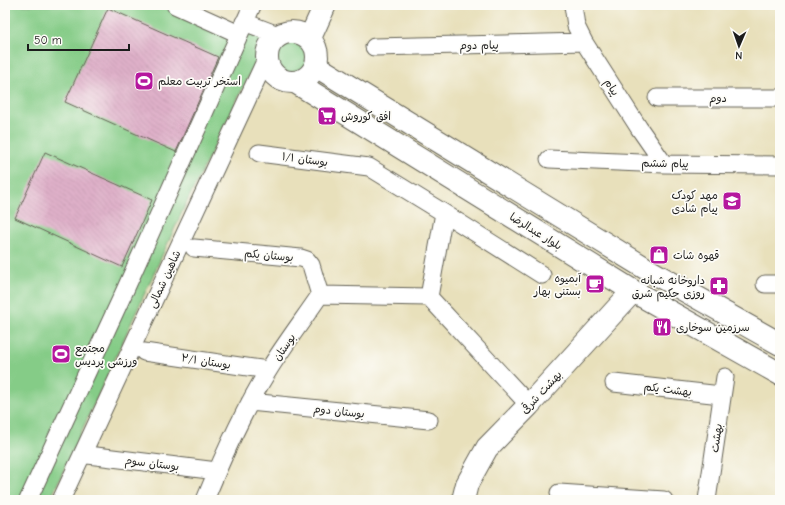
<svg xmlns="http://www.w3.org/2000/svg" width="785" height="505" viewBox="0 0 785 505" font-family="'Comic Neue','Playpen Sans Arabic',sans-serif">
	<style>
		.grass { fill: #85cc87; stroke: #507452 }
		.building { fill: url(#building-back-hatch) }
		.lines { fill: none; stroke-linecap: round; stroke-linejoin: round }
		.minor-casing { stroke: #636154; stroke-width: 19 }
		.major-casing { stroke: #636154; stroke-width: 24 }
		.minor { stroke: #fff; stroke-width: 17 }
		.major { stroke: #fff; stroke-width: 22 }
		.labels { text-anchor: middle; stroke-width: 3.5; stroke-linejoin: round; paint-order: stroke }
		.street-label { font-size: 11px; fill: #1c1c1c; stroke: #fdfcf7 }
		.poi-label { font-size: 11px; fill: #1c1c1c; stroke: #fdfcf7; text-anchor: start }
	</style>
	<defs>
		<pattern id="building-back-hatch" width="6" height="6" patternUnits="userSpaceOnUse"><rect width="6" height="6" fill="#dfb0c9"/><path d="M-1 5l2 2M0 0l6 6M5-1l2 2" fill="none" stroke="#bf97ac"/></pattern>
	</defs>
	<rect width="100%" height="100%" fill="#fdfcf7"/>
	<filter id="ink" filterUnits="userSpaceOnUse"><feTurbulence type="fractalNoise" baseFrequency=".025" numOctaves="2"/><feDisplacementMap in="SourceGraphic" scale="8" xChannelSelector="R" yChannelSelector="G"/><feConvolveMatrix kernelMatrix="1 2 1 2 8 2 1 2 1" color-interpolation-filters="sRGB"/></filter>
	<filter id="wash" filterUnits="userSpaceOnUse"><feTurbulence type="fractalNoise" baseFrequency=".012" numOctaves="4" result="noise"/><feDisplacementMap in="SourceGraphic" scale="16" xChannelSelector="R" yChannelSelector="G"/><feGaussianBlur stdDeviation="0.9" result="paint"/><feColorMatrix in="noise" values="0 0 0 0 0 0 0 0 0 0 0 0 0 0 0 0 0 1.4 0 .05"/><feComposite in="paint" operator="in"/></filter>
	<g filter="url(#wash)">
		<rect width="100%" height="100%" fill="#e8e0bb"/>
		<path class="grass" d="M5,5H188L266,41L184,208L50,500H5Z
			M275 56a17 17 0 1 1 34 0a17 17 0 1 1-34 0Z"/>
		<g id="blocks">
			<path class="building" d="M108,8L218,57L176,152L65,102Z
				M45,152L152,200L122,267L15,218Z"/>
		</g>
	</g>
	<g filter="url(#ink)">
		<use href="#blocks" fill-opacity="0" stroke="#636154" stroke-width="1"/>
		<g class="lines">
			<defs>
				<path id="minor" d="M175,5L239,34
					M573,5L576,26L584,42L639,128L664,164
					M244,22L278,35
					M374,47L584,42
					M657,98H780
					M259,153L369,167L444,213L542,275
					M549,159L664,164L780,165
					M194,248L301,258L307,260L311,265L320,295
					M765,284H780
					M429,297L444,213
					M144,352L268,370
					M614,383L721,395
					M250,402L429,420
					M88,455L217,471
					M559,493L664,500
					M28,500L126,288L252,6L251,5
					M61,500L267,57
					M205,500C223,456 243,411 268,371C284,345 303,320 320,295L429,297L529,405
					M707,500L725,377"/>
				<path id="major" d="M267 57a25 25 0 1 1 50 0a25 25 0 1 1-50 0Z
					M310,38L325,5
					M316,66L650,271L780,344
					M295,82L633,291L780,374
					M463,500L467,484L487,448L529,405L633,291"/>
			</defs>
			<use href="#minor" class="minor-casing"/>
			<use href="#major" class="major-casing"/>
			<use href="#minor" class="minor"/>
			<use href="#major" class="major"/>
		</g>
	</g>
	<defs>
		<symbol id="stadium-square" viewBox="-11 -11 22 22"><rect x="-9" y="-9" width="18" height="18" rx="4" fill="#b5179e" stroke="#fdfcf7"/><path d="M0-5a6.5 5 0 1 0 0 10a6.5 5 0 1 0 0-10ZM-3.5-1.8h7v3.6h-7Z" fill="#fff"/></symbol>
		<symbol id="supermarket-square" viewBox="-11 -11 22 22"><rect x="-9" y="-9" width="18" height="18" rx="4" fill="#b5179e" stroke="#fdfcf7"/><path d="M-6-5.5h2.5l.6 2H6L4.5 2H-2.5L-4.4-4H-6ZM-1.5 3.2a1.3 1.3 0 1 0 .1 0ZM3 3.2a1.3 1.3 0 1 0 .1 0Z" fill="#fff"/></symbol>
		<symbol id="school-square" viewBox="-11 -11 22 22"><rect x="-9" y="-9" width="18" height="18" rx="4" fill="#b5179e" stroke="#fdfcf7"/><path d="M0-5L7-2L0 1L-7-2ZM-4 1L0 2.5L4 1V4Q0 6-4 4Z" fill="#fff"/></symbol>
		<symbol id="shop-square" viewBox="-11 -11 22 22"><rect x="-9" y="-9" width="18" height="18" rx="4" fill="#b5179e" stroke="#fdfcf7"/><path d="M-5-2.5h2.3a2.7 3.5 0 0 1 5.4 0H5L5.5 6h-11ZM-1.5-2.5h3a1.5 2.3 0 0 0-3 0Z" fill="#fff"/></symbol>
		<symbol id="cafe-square" viewBox="-11 -11 22 22"><rect x="-9" y="-9" width="18" height="18" rx="4" fill="#b5179e" stroke="#fdfcf7"/><path d="M-5.5-4.5H6V0H3Q3 3.5 0 3.5H-2.5Q-5.5 3.5-5.5 0ZM3-3.2v2h1.7v-2ZM-6 4.5H4V6H-6Z" fill="#fff"/></symbol>
		<symbol id="pharmacy-square" viewBox="-11 -11 22 22"><rect x="-9" y="-9" width="18" height="18" rx="4" fill="#b5179e" stroke="#fdfcf7"/><path d="M-2-6h4v4h4v4h-4v4h-4v-4h-4v-4h4Z" fill="#fff"/></symbol>
		<symbol id="restaurant-square" viewBox="-11 -11 22 22"><rect x="-9" y="-9" width="18" height="18" rx="4" fill="#b5179e" stroke="#fdfcf7"/><path d="M-5-6h1v4h1v-4h1v4h1v-4h1v5L-1.5 .5V6h-2V.5L-5-1ZM5-6V6H3V1.5H1.5Q1.5-4 5-6Z" fill="#fff"/></symbol>
	</defs>
	<g fill-rule="evenodd">
		<use href="#stadium-square" x="133" y="70" width="22" height="22"/>
		<use href="#supermarket-square" x="316" y="105" width="22" height="22"/>
		<use href="#school-square" x="721" y="190" width="22" height="22"/>
		<use href="#shop-square" x="648" y="244" width="22" height="22"/>
		<use href="#cafe-square" x="584" y="273" width="22" height="22"/>
		<use href="#pharmacy-square" x="708" y="275" width="22" height="22"/>
		<use href="#restaurant-square" x="651" y="316" width="22" height="22"/>
		<use href="#stadium-square" x="50" y="343" width="22" height="22"/>
	</g>
	<g class="labels">
		<g class="street-label">
			<text transform="translate(479 45) rotate(-1)" y="4">پیام دوم</text>
			<text transform="translate(612 87) rotate(57)" y="4">پیام</text>
			<text x="718" y="102">دوم</text>
			<text transform="translate(305 159) rotate(8)" y="4">بوستان ۱/۱</text>
			<text transform="translate(665 163) rotate(1)" y="4">پیام ششم</text>
			<text transform="translate(536 231) rotate(32)" y="4">بلوار عبدالرضا</text>
			<text transform="translate(269 255) rotate(5)" y="4">بوستان یکم</text>
			<text transform="translate(164 279) rotate(-65)" y="4">شاهین شمالی</text>
			<text transform="translate(284 347) rotate(-55)" y="4">بوستان</text>
			<text transform="translate(206 361) rotate(9)" y="4">بوستان ۲/۱</text>
			<text transform="translate(668 389) rotate(7)" y="4">بهشت یکم</text>
			<text transform="translate(541 392) rotate(-47)" y="4">بهشت شرقی</text>
			<text transform="translate(339 411) rotate(6)" y="4">بوستان دوم</text>
			<text transform="translate(716 438) rotate(-82)" y="4">بهشت</text>
			<text transform="translate(152 463) rotate(7)" y="4">بوستان سوم</text>
		</g>
		<g class="poi-label">
			<text x="158" y="85">استخر تربیت معلم</text>
			<text x="341" y="120">افق کوروش</text>
			<text x="718" y="199" text-anchor="end">مهد کودک<tspan x="718" dy="13">پیام شادی</tspan></text>
			<text x="673" y="259">قهوه شات</text>
			<text x="581" y="282" text-anchor="end">آبمیوه<tspan x="581" dy="13">بستنی بهار</tspan></text>
			<text x="705" y="284" text-anchor="end">داروخانه شبانه<tspan x="705" dy="13">روزی حکیم شرق</tspan></text>
			<text x="676" y="331">سرزمین سوخاری</text>
			<text x="75" y="352">مجتمع<tspan x="75" dy="13">ورزشی پردیس</tspan></text>
		</g>
	</g>
	<rect width="785" height="505" fill="none" stroke="#fdfcf7" stroke-width="20"/>
	<g transform="translate(739 46) rotate(182)" stroke="#fdfcf7" stroke-width="3" paint-order="stroke">
	<path d="M0-3L7 15L0 10L-7 15Z" fill="#1c1c1c"/>
	<text y="-6" font-size="11" font-weight="bold" text-anchor="middle" fill="#1c1c1c">N</text>
	</g>
	<path d="M28 44v6h101v-6" fill="none" stroke="#1c1c1c" stroke-width="2"/>
	<text x="34" y="44" font-size="12" fill="#1c1c1c" stroke="#fdfcf7" stroke-width="3" paint-order="stroke">50 m</text>
</svg>
